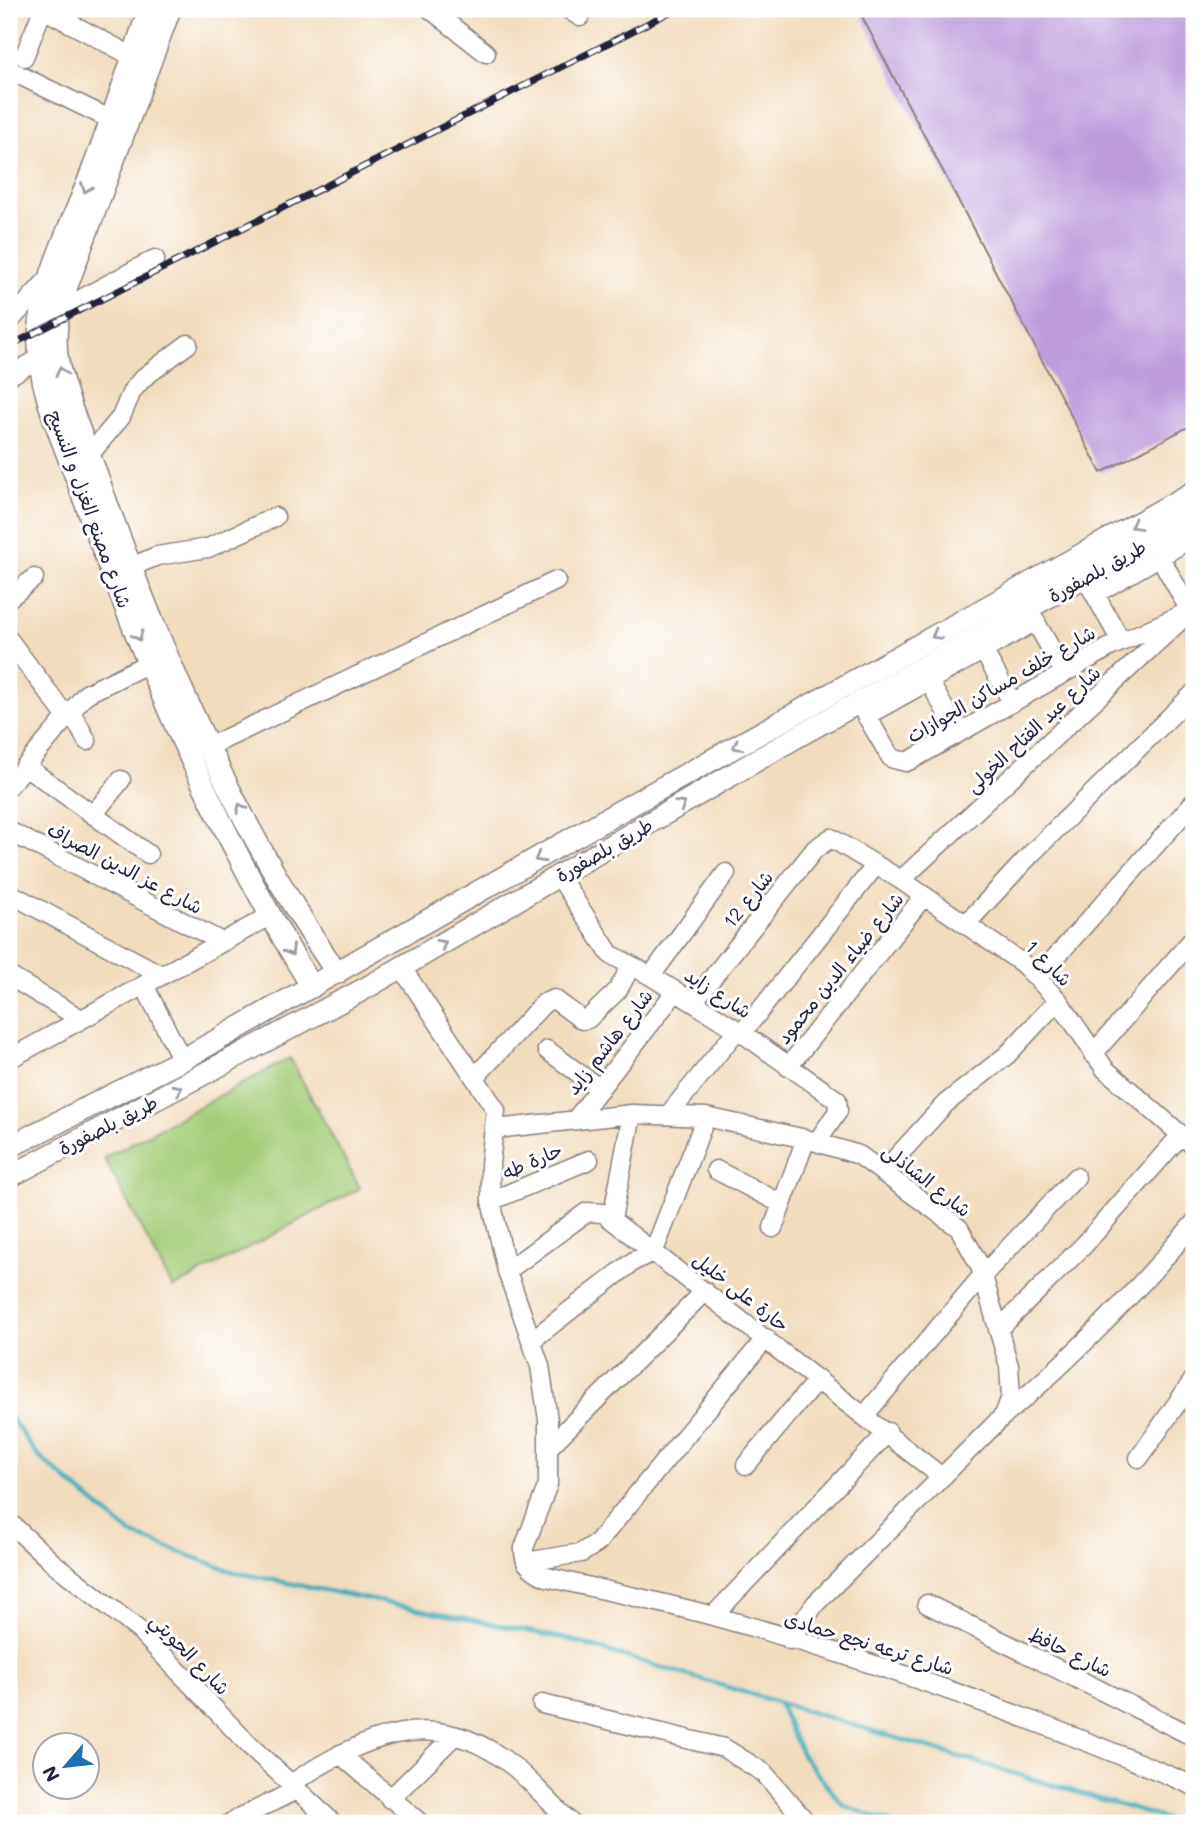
<svg xmlns="http://www.w3.org/2000/svg" width="1203" height="1832" viewBox="0 0 1203 1832" font-family="Mali,'Playpen Sans Arabic',sans-serif">
	<style>
		.green { fill: #a3cc77; stroke: #627759; stroke-width: 2 }
		.lines { fill: none; stroke-linecap: round; stroke-linejoin: round }
		.stream { stroke: #3eadbb; stroke-width: 4.5 }
		.building { fill: #bd9bdc }
		.minor-casing { stroke: #8a7f7c; stroke-width: 21 }
		.major-casing { stroke: #8a7f7c; stroke-width: 24 }
		.minor { stroke: #fff; stroke-width: 18 }
		.major { stroke: #fff; stroke-width: 21 }
		.rail-casing { stroke: #22223b; stroke-width: 7 }
		.rail { stroke: #fff; stroke-width: 4.5; stroke-dasharray: 13; stroke-linecap: butt }
		.oneway { stroke: #9c9ca7 }
		.labels { text-anchor: middle; stroke-width: 6; stroke-linejoin: round; paint-order: stroke }
		.street-label { font-size: 19px; fill: #22223b; stroke: #fff }
	</style>
	<rect width="100%" height="100%" fill="#fff"/>
	<filter id="ink" filterUnits="userSpaceOnUse"><feTurbulence type="fractalNoise" baseFrequency=".0143" numOctaves="2"/><feDisplacementMap in="SourceGraphic" scale="14" xChannelSelector="R" yChannelSelector="G"/><feConvolveMatrix kernelMatrix="1 2 1 2 8 2 1 2 1" color-interpolation-filters="sRGB"/></filter>
	<filter id="wash" filterUnits="userSpaceOnUse"><feTurbulence type="fractalNoise" baseFrequency=".00686" numOctaves="4" result="noise"/><feDisplacementMap in="SourceGraphic" scale="28" xChannelSelector="R" yChannelSelector="G"/><feGaussianBlur stdDeviation="1.57" result="paint"/><feColorMatrix in="noise" values="0 0 0 0 0 0 0 0 0 0 0 0 0 0 0 0 0 1.4 0 .05"/><feComposite in="paint" operator="in"/></filter>
	<g filter="url(#wash)">
		<rect width="100%" height="100%" fill="#f2dcbe"/>
		<path class="green" d="M290,1058L360,1188L173,1288L104,1158Z"/>
		<g class="lines">
			<path class="stream" d="M9,1415L38,1456L131,1534L234,1572L567,1639L1179,1823
				M779,1704L802,1755L843,1805L891,1823"/>
		</g>
		<g id="blocks">
			<path class="building" d="M858,9H1188L1194,21V424L1101,473Z"/>
		</g>
	</g>
	<g filter="url(#ink)">
		<use href="#blocks" fill-opacity="0" stroke="#8a7f7c" stroke-width="2"/>
		<g class="lines">
			<defs>
				<path id="minor" d="M43,9L143,62
					M430,9L486,53
					M568,9L580,17
					M24,57L43,9
					M9,70L122,125
					M59,311L155,259
					M9,322L49,278
					M9,376L40,358
					M90,454L121,417L132,391L143,378L188,344
					M131,567L157,556L208,548L275,517
					M1090,586L1121,641
					M1095,594L1194,537
					M9,598L34,578
					M1030,612L1064,672
					M9,640L66,716
					M983,650L1012,702
					M929,681L958,733
					M859,703L891,758L906,762L913,759L1110,647L1190,611L1160,557
					M70,710L87,741
					M866,716L1036,621
					M210,746L556,581
					M25,766L148,854
					M9,786L86,694L149,663
					M93,815L121,780
					M9,831L222,942
					M559,876L610,954L651,976L742,1033L837,1100L838,1111L817,1142
					M901,880L1183,618
					M9,893L161,975
					M966,924L1031,854L1194,693
					M402,968L496,1110L490,1164L491,1201L507,1271L540,1366L548,1420V1484L524,1548C523,1564 534,1572 547,1577C602,1590 658,1601 713,1616C877,1661 1037,1719 1194,1786
					M9,976L81,1019
					M651,976L726,873
					M1038,977L1194,802
					M144,985L182,1060
					M693,1002L815,849L831,838L901,880L1022,963L1058,1000L1105,1069L1194,1146
					M742,1033L876,865
					M547,1050L600,1089
					M1093,1054L1194,938
					M9,1059L270,916
					M788,1067L924,896
					M476,1076L544,1003L554,999L582,1020L588,1019L618,990L631,966
					M670,1113L737,1030
					M576,1119L676,991
					M496,1129L632,1114L706,1117L806,1139L859,1155L959,1228L980,1266L1009,1366L1011,1397L1004,1415L815,1604L790,1640
					M716,1170L782,1204
					M884,1171L945,1104L1007,1055L1058,1000
					M491,1201L589,1160
					M612,1219L632,1114
					M773,1228L806,1139
					M507,1271L587,1212L603,1213L942,1477
					M998,1330L1084,1245L1181,1135
					M532,1340L634,1261L654,1251L706,1117
					M865,1415L982,1276L1076,1177
					M1005,1415C1073,1357 1137,1292 1194,1223
					M549,1447L705,1291
					M1139,1458L1194,1379
					M746,1465L818,1379
					M9,1522L52,1562L140,1631L250,1746L333,1823
					M526,1562L581,1553L597,1543L766,1338
					M927,1604L1194,1737
					M713,1616L888,1432
					M542,1704L724,1748L764,1773L807,1823
					M340,1754L420,1823
					M289,1785C364,1736 435,1702 514,1767C534,1784 552,1805 571,1823
					M390,1799L454,1736
					M230,1823L296,1790"/>
				<path id="major" d="M149,9C130,66 111,123 89,179C70,228 42,281 39,335C36,386 63,440 80,488C142,660 217,831 312,987
					M170,9L62,299C56,321 54,345 59,367C68,408 88,448 101,487C160,651 238,829 337,973
					M9,1147L182,1060L629,806L1194,492
					M9,1177L366,988L795,738L1194,516"/>
			</defs>
			<use href="#minor" class="minor-casing"/>
			<use href="#major" class="major-casing"/>
			<use href="#minor" class="minor"/>
			<use href="#major" class="major"/>
			<defs>
				<path id="rail" d="M9,346L676,9"/>
			</defs>
			<use href="#rail" class="rail-casing"/>
			<use href="#rail" class="rail"/>
		</g>
		<defs><path id="oneway-chevron" d="M-2-3.5L2.5 0L-2 3.5" fill="none" stroke-width="1.6" stroke-linecap="round" stroke-linejoin="round" transform="scale(1.75)"/></defs>
		<g class="oneway">
			<use href="#oneway-chevron" transform="translate(86 188) rotate(111)"/>
			<use href="#oneway-chevron" transform="translate(61 372) rotate(-103)"/>
			<use href="#oneway-chevron" transform="translate(1135 525) rotate(151)"/>
			<use href="#oneway-chevron" transform="translate(936 635) rotate(151)"/>
			<use href="#oneway-chevron" transform="translate(138 636) rotate(67)"/>
			<use href="#oneway-chevron" transform="translate(737 746) rotate(151)"/>
			<use href="#oneway-chevron" transform="translate(681 805) rotate(-31)"/>
			<use href="#oneway-chevron" transform="translate(241 808) rotate(-116)"/>
			<use href="#oneway-chevron" transform="translate(539 858) rotate(150)"/>
			<use href="#oneway-chevron" transform="translate(442 944) rotate(-30)"/>
			<use href="#oneway-chevron" transform="translate(290 951) rotate(59)"/>
			<use href="#oneway-chevron" transform="translate(178 1089) rotate(-27)"/>
		</g>
	</g>
	<g class="labels">
		<g class="street-label">
			<text transform="translate(90 509) rotate(70)" y="7">شارع مصنع الغزل و النسيج</text>
			<text transform="translate(1097 571) rotate(-29)" y="7">طريق بلصفورة</text>
			<text transform="translate(1001 684) rotate(-30)" y="7">شارع خلف مساكن الجوازات</text>
			<text transform="translate(1033 729) rotate(-43)" y="7">شارع عبد الفتاح الخولى</text>
			<text transform="translate(604 850) rotate(-30)" y="7">طريق بلصفورة</text>
			<text transform="translate(125 868) rotate(28)" y="7">شارع عز الدين الصراف</text>
			<text transform="translate(748 899) rotate(-51)" y="7">شارع 12</text>
			<text transform="translate(1049 963) rotate(45)" y="7">شارع 1</text>
			<text transform="translate(840 968) rotate(-51)" y="7">شارع ضياء الدين محمود</text>
			<text transform="translate(718 993) rotate(33)" y="7">شارع زايد</text>
			<text transform="translate(609 1042) rotate(-52)" y="7">شارع هاشم زايد</text>
			<text transform="translate(108 1125) rotate(-27)" y="7">طريق بلصفورة</text>
			<text transform="translate(532 1161) rotate(-23)" y="7">حارة طه</text>
			<text transform="translate(927 1180) rotate(38)" y="7">شارع الشاذلى</text>
			<text transform="translate(741 1292) rotate(38)" y="7">حارة على خليل</text>
			<text transform="translate(869 1643) rotate(17)" y="7">شارع ترعه نجع حمادى</text>
			<text transform="translate(1070 1652) rotate(26)" y="7">شارع حافظ</text>
			<text transform="translate(190 1654) rotate(46)" y="7">شارع الحويتي</text>
		</g>
	</g>
	<rect width="1203" height="1832" fill="none" stroke="#fff" stroke-width="35"/>
	<g transform="translate(66 1766) rotate(242)"><circle r="33" fill="#ffffff" stroke="#a7a7b1" stroke-width="2"/>
	<path d="M0-5L12 26L0 18L-12 26Z" fill="#1f6fb2"/>
	<text y="-10" font-size="19" font-weight="bold" text-anchor="middle" fill="#22223b">N</text>
	</g>
</svg>
